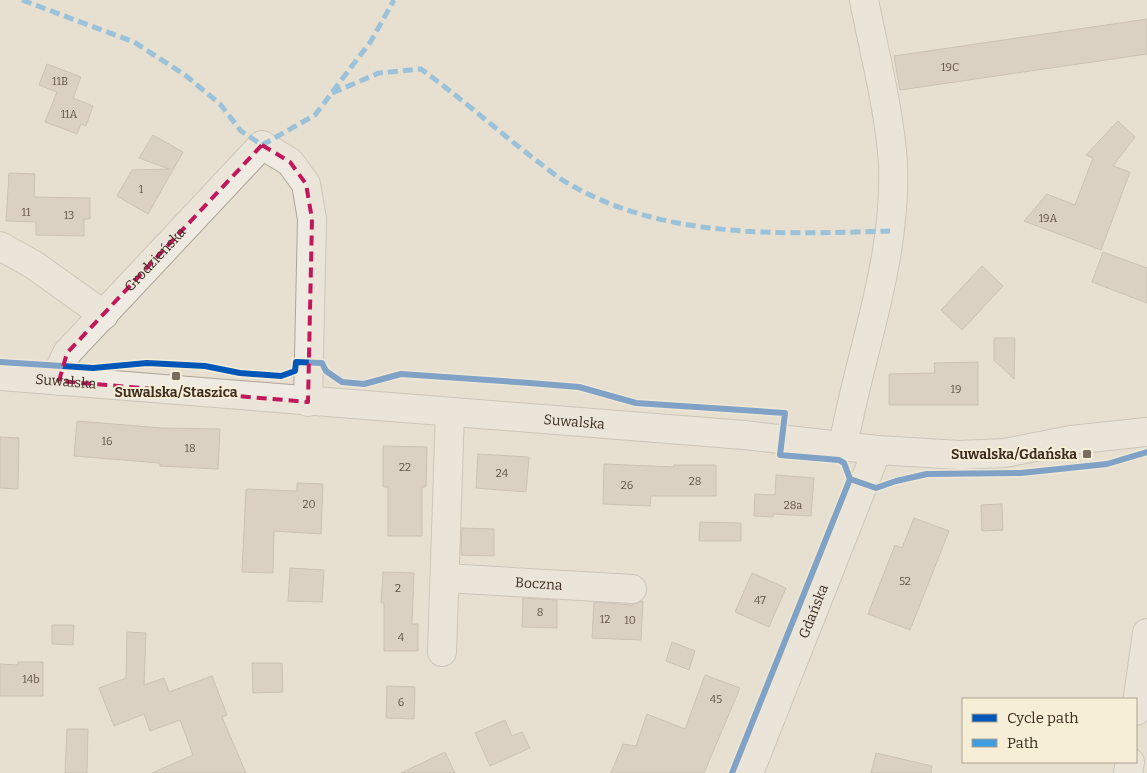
<svg xmlns="http://www.w3.org/2000/svg" width="1147" height="773" viewBox="0 0 1147 773" font-family="Bitter,serif">
	<style>
		.building { fill: #cbbfb2; stroke: #a89c90 }
		.lines { fill: none; stroke-linecap: round; stroke-linejoin: round }
		.minor-casing { stroke: #ada599; stroke-width: 30 }
		.minor { stroke: #efebe3; stroke-width: 28 }
		.quiet { stroke: #3f9de0; stroke-width: 5; stroke-dasharray: 10 5; stroke-linecap: butt }
		.cycleway-casing { stroke: #f7eed8; stroke-width: 9 }
		.cycleway { stroke: #0057b8; stroke-width: 6 }
		.marked { fill: none; stroke: #c2185b; stroke-width: 4; stroke-dasharray: 10 6; stroke-linejoin: round }
		.poi-dot { fill: #786c5e; stroke: #f7eed8; stroke-width: 2 }
		.labels { text-anchor: middle; stroke-width: 4; stroke-linejoin: round; paint-order: stroke }
		.number-label { font-size: 11px; fill: #605244 }
		.street-label { font-size: 14px; fill: #3d2e20; stroke: #f7eed8 }
		.poi-label { font-size: 14px; font-weight: bold; fill: #3d2e20; stroke: #f7eed8 }
	</style>
	<rect width="100%" height="100%" fill="#e7e0d1"/>
	<path class="building" d="M1147,19V54L900,90L894,56Z
		M47,64L81,77L73,98L93,106L86,126L81,124L77,134L45,122L57,92L39,85Z
		M1118,121L1135,137L1113,166L1130,172L1101,250L1024,221L1047,194L1075,205L1093,158L1086,155Z
		M153,135L183,152L148,214L117,196L132,170L169,169L139,158Z
		M9,173L35,174L34,197L90,198V219H84V236L36,235V222L6,221Z
		M1103,252L1147,268V303L1092,282Z
		M982,266L1003,286L962,330L941,310Z
		M994,338H1015L1014,379L994,360Z
		M978,362V405H889V374L935,373L934,363Z
		M77,421L162,428L220,429L218,469L160,466V463L74,456Z
		M0,437L19,438L18,489L0,488Z
		M383,446L427,447L426,487H422V536H388V487H383Z
		M478,454L529,457L526,492L476,488Z
		M604,464L674,467V465H716V496H651L650,506L603,504Z
		M776,475L814,478L811,516L773,514V517L754,516L755,494L775,495Z
		M297,483L323,484L321,534L274,531L273,573L242,572L246,489L297,491Z
		M1002,504L1003,530L982,531L981,505Z
		M914,518L949,531L910,630L868,614L895,545L902,548Z
		M700,522L741,523V541H699Z
		M462,528L494,529V556L461,555Z
		M290,568L324,570L322,602L288,601Z
		M383,572L414,573L412,624H418V651H384V603H381Z
		M752,573L786,588L769,627L735,612Z
		M523,598L557,600V628L522,627Z
		M643,601L641,640L592,638L594,602L631,605Z
		M52,625H74L73,645L52,644Z
		M127,632L146,633L144,685L164,678L169,692L212,676L227,715L222,717L246,773H152L193,755L180,720L150,731L144,714L114,726L99,688L126,678Z
		M672,642L695,651L689,670L666,661Z
		M18,662H43V696H0V664L18,665Z
		M252,663H282L283,692L253,693Z
		M705,675L740,688L704,773H611L623,744L636,746L647,714L685,729Z
		M387,686L415,687L414,719L386,718Z
		M505,720L512,736L522,732L530,748L490,766L475,733Z
		M67,729H88L87,773H65Z
		M445,752L455,773H401Z
		M876,753L932,766L931,773H871Z"/>
	<g class="lines">
		<defs>
			<g id="minor">
				<path d="M0,246L34,265L104,315"/>
				<path id="s1" d="M0,376L744,435L877,450L959,455L1005,453L1071,440L1147,432"/>
				<path id="s2" d="M59,381L61,366L67,353L262,145L290,162L306,184L312,219L308,402"/>
				<path d="M843,446C860,353 897,260 893,164C890,113 874,51 864,0"/>
				<path id="s3" d="M445,578L632,589"/>
				<path d="M442,652L450,412"/>
				<path d="M1136,711L1147,633"/>
				<path id="s4" d="M749,773L877,450"/>
				<path d="M1128,773L1130,762"/>
			</g>
		</defs>
		<use href="#minor" class="minor-casing"/>
		<use href="#minor" class="minor"/>
		<path class="quiet" d="M22,0L134,42L185,75L220,104L241,131L262,145L315,115L371,41L394,0
			M332,93L379,73L421,69C461,98 498,131 537,161C548,169 559,179 571,185C667,240 784,234 890,231"/>
		<defs>
			<path id="cycleway" d="M0,362L93,368L147,363L205,366L240,373L281,376L295,371L296,362L322,363L326,371L342,382L364,384L401,374L530,383L579,387L636,403L785,413L780,455L839,460L844,463L850,479L732,773
				M850,479L876,488L896,481L927,474L1021,473L1107,464L1147,452"/>
		</defs>
		<use href="#cycleway" class="cycleway-casing"/>
		<use href="#cycleway" class="cycleway"/>
	</g>
	<path d="M0 0H1147V773H0ZM262,145L290,162L306,184L312,219L308,402L59,381L67,353Z" fill="#e7e0d1" fill-opacity=".55" fill-rule="evenodd"/>
	<path class="marked" d="M262,145L290,162L306,184L312,219L308,402L59,381L67,353Z"/>
	<g class="poi-dot">
		<rect x="171" y="371" width="10" height="10" rx="2.5"/>
		<rect x="1082" y="449" width="10" height="10" rx="2.5"/>
	</g>
	<g class="labels">
		<g class="number-label">
			<text x="950" y="71">19C</text>
			<text x="60" y="85">11B</text>
			<text x="69" y="118">11A</text>
			<text x="141" y="193">1</text>
			<text x="26" y="216">11</text>
			<text x="69" y="219">13</text>
			<text x="1048" y="222">19A</text>
			<text x="956" y="393">19</text>
			<text x="107" y="445">16</text>
			<text x="190" y="452">18</text>
			<text x="405" y="471">22</text>
			<text x="502" y="477">24</text>
			<text x="695" y="485">28</text>
			<text x="627" y="489">26</text>
			<text x="309" y="508">20</text>
			<text x="793" y="509">28a</text>
			<text x="905" y="585">52</text>
			<text x="398" y="592">2</text>
			<text x="760" y="604">47</text>
			<text x="540" y="616">8</text>
			<text x="605" y="623">12</text>
			<text x="630" y="624">10</text>
			<text x="401" y="641">4</text>
			<text x="31" y="683">14b</text>
			<text x="716" y="703">45</text>
			<text x="401" y="706">6</text>
		</g>
		<g class="street-label">
			<text dy="5" stroke="none"><textPath href="#s2" startOffset="158">Grodzieńska</textPath></text>
			<text dy="5" stroke="none"><textPath href="#s1" startOffset="66">Suwalska</textPath></text>
			<text dy="5" stroke="none"><textPath href="#s1" startOffset="576">Suwalska</textPath></text>
			<text dy="5" stroke="none"><textPath href="#s3" startOffset="94">Boczna</textPath></text>
			<text dy="5" stroke="none"><textPath href="#s4" startOffset="174">Gdańska</textPath></text>
		</g>
		<g class="poi-label">
			<text x="176" y="397">Suwalska/Staszica</text>
			<text x="1077" y="459" text-anchor="end">Suwalska/Gdańska</text>
		</g>
	</g>
	<rect x="962" y="698" width="175" height="65" fill="#f7eed8" stroke="#ada18e"/>
	<rect x="972" y="714" width="25" height="8" fill="#0057b8" stroke="#ada18e"/>
	<text x="1007" y="723" font-size="15" fill="#3d2e20">Cycle path</text>
	<rect x="972" y="739" width="25" height="8" fill="#3f9de0" stroke="#ada18e"/>
	<text x="1007" y="748" font-size="15" fill="#3d2e20">Path</text>
</svg>
